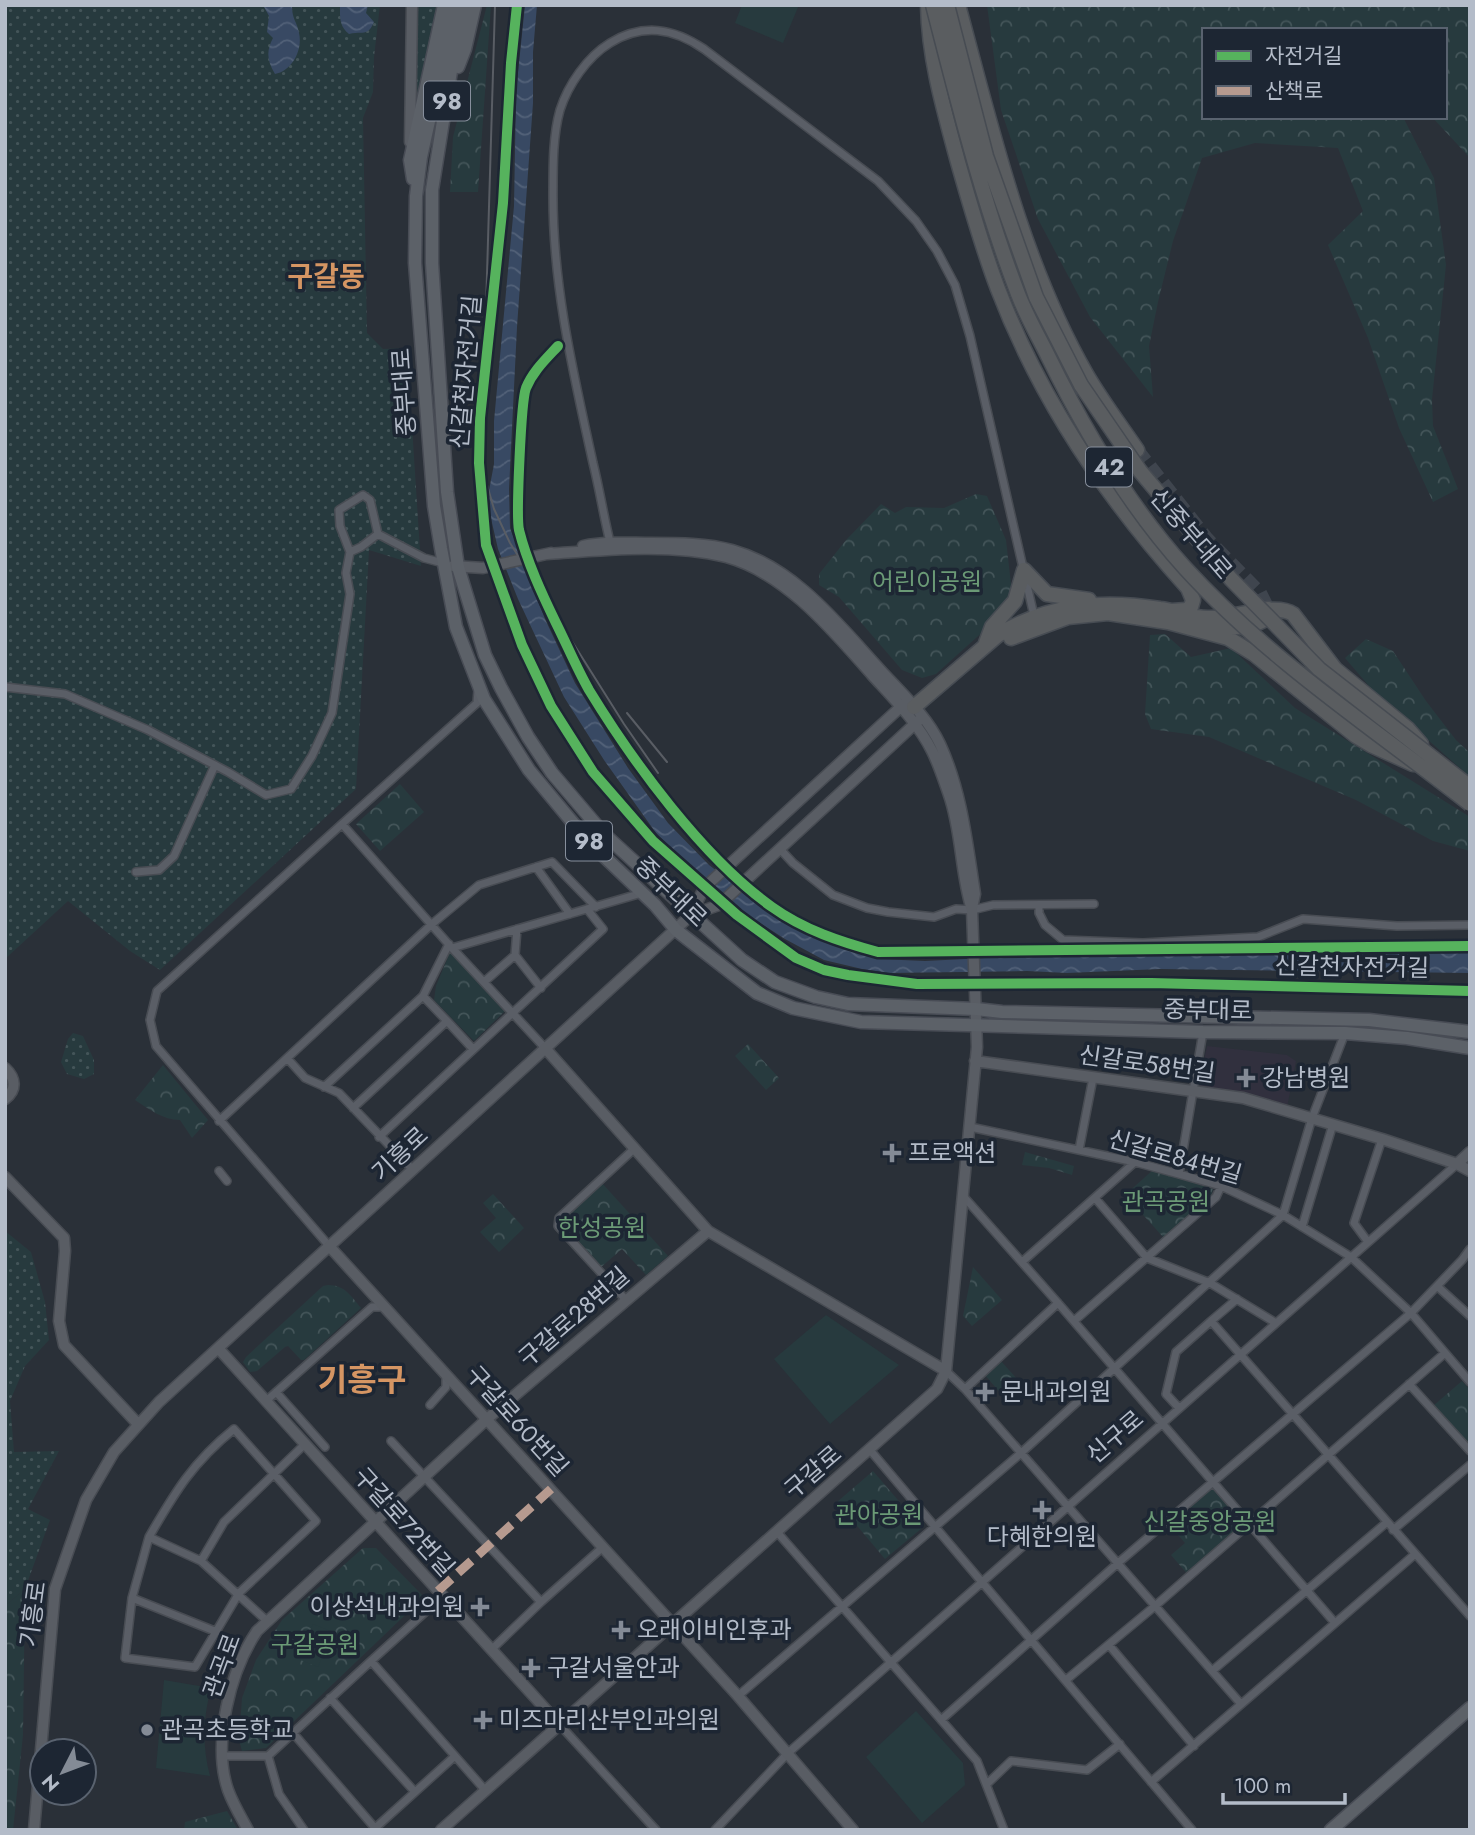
<svg xmlns="http://www.w3.org/2000/svg" width="1475" height="1835" viewBox="0 0 1475 1835" font-family="Jost,'Noto Sans KR',sans-serif">
	<style>
		.medical { fill: #31303e }
		.grass { fill: url(#grass-dots) }
		.forest { fill: url(#forest-crowns) }
		.garden { fill: #273a3e }
		.water { fill: url(#water-waves) }
		.lines { fill: none; stroke-linecap: round; stroke-linejoin: round }
		.highway-tunnel { stroke: #3f454e; stroke-width: 14; stroke-dasharray: 14 7; stroke-linecap: butt }
		.street-casing { stroke: #484c53; stroke-width: 10 }
		.secondary-casing { stroke: #484c53; stroke-width: 13 }
		.primary-casing { stroke: #484c55; stroke-width: 15 }
		.highway-casing { stroke: #474c53; stroke-width: 17 }
		.street { stroke: #5a5e66; stroke-width: 7 }
		.secondary { stroke: #595d64; stroke-width: 10 }
		.primary { stroke: #5c6168; stroke-width: 12 }
		.highway { stroke: #5a5d60; stroke-width: 14 }
		.tram { stroke: #595d64; stroke-width: 2 }
		.highway-bridge-casing { stroke: #474c53; stroke-width: 17; stroke-linecap: butt }
		.highway-bridge { stroke: #5a5d60; stroke-width: 14 }
		.quiet { stroke: #b69a8f; stroke-width: 9; stroke-dasharray: 18 9; stroke-linecap: butt }
		.cycleway-casing { stroke: #1d2633; stroke-width: 15 }
		.cycleway { stroke: #56b35d; stroke-width: 10 }
		.poi-dot { fill: #848b96; stroke: #1d2633; stroke-width: 2.5 }
		.labels { text-anchor: middle; stroke-width: 7; stroke-linejoin: round; paint-order: stroke }
		.shield { fill: #1d2633; stroke: #878f9c; stroke-width: 2 }
		.shield-label { font-size: 23px; font-weight: bold; fill: #b4bcc9 }
		.street-label { font-size: 24px; fill: #b4bcc9; stroke: #1d2633 }
		.park-label { font-size: 24px; fill: #6b9a76; stroke: #1d2633 }
		.poi-label { font-size: 24px; fill: #b4bcc9; stroke: #1d2633; text-anchor: start }
		.quarter-label { font-size: 28px; font-weight: bold; fill: #d59563; stroke: #1d2633 }
		.district-label { font-size: 32px; font-weight: bold; fill: #d59563; stroke: #1d2633 }
	</style>
	<defs>
		<pattern id="grass-dots" width="8" height="8" patternUnits="userSpaceOnUse" patternTransform="scale(1.75)"><rect width="8" height="8" fill="#273a3e"/><path d="M2 2h.1M6 6h.1" fill="none" stroke="#445559" stroke-width="1.8" stroke-linecap="round"/></pattern>
		<pattern id="forest-crowns" width="20" height="18" patternUnits="userSpaceOnUse" patternTransform="scale(1.75)"><rect width="20" height="18" fill="#273a3e"/><path d="M2 6a3 3 0 1 1 6 0M12 15a3 3 0 1 1 6 0" fill="none" stroke="#445559"/></pattern>
		<pattern id="water-waves" width="16" height="10" patternUnits="userSpaceOnUse" patternTransform="scale(1.75)"><rect width="16" height="10" fill="#384963"/><path d="M0 5q4-4 8 0t8 0" fill="none" stroke="#526178"/></pattern>
	</defs>
	<rect width="100%" height="100%" fill="#2a3038"/>
	<path class="medical" d="M1207,1046L1287,1055L1296,1061L1287,1108L1198,1088Z"/>
	<path class="grass" d="M5,5H380L374,57L373,92L363,118L367,333L383,349L407,348L421,566L369,550L356,789L160,970L130,951L68,901L5,959Z
		M414,5H441L413,133Z
		M73,1033L83,1036L94,1060V1074L84,1079L67,1074L61,1062L68,1039Z
		M5,1231L31,1252L45,1302L49,1340L25,1366L10,1401L14,1452L59,1451L28,1509L50,1520L25,1589L5,1606Z"/>
	<path class="forest" d="M487,5H491L478,192H450L453,137Z
		M987,5H1470V158L1432,117H1445V30H1204V117H1403L1434,178L1446,265L1432,399L1433,426L1458,489L1433,502L1399,428L1368,338L1328,245L1363,211L1338,148L1255,143L1202,158L1173,241L1158,302L1149,346L1153,397L1090,317L1038,219L1001,110Z
		M976,494L987,496L1006,540L1012,593L1007,610L936,674L922,678L902,670L839,597L819,585V574L846,540L881,504L895,513L906,507L944,508Z
		M1165,634L1191,657L1231,648L1295,708L1470,817V851L1433,841L1356,800L1209,737L1151,729L1145,714L1150,635Z
		M1366,639L1393,651L1426,701L1456,740L1470,753V777L1375,693L1345,658Z
		M400,784L424,812L380,851L356,824Z
		M450,952L505,1011L474,1041L434,1000L436,986Z
		M748,1044L779,1078L766,1090L735,1056Z
		M163,1065L208,1120L192,1138L180,1120C163,1120 149,1109 135,1100Z
		M1025,1152L1074,1166L1072,1175L1049,1168L1022,1165Z
		M1153,1170L1213,1189L1211,1196L1164,1238L1125,1195Z
		M601,1182L668,1256L646,1275L622,1249L600,1268L562,1226L563,1217Z
		M493,1194L524,1228L499,1252L480,1232L496,1218L483,1203Z
		M973,1267L1002,1300L972,1326L963,1316Z
		M328,1285C345,1285 351,1296 361,1308L304,1360H301L288,1346L285,1347L257,1371L250,1372L243,1362L246,1357L323,1286Z
		M1000,1360L1027,1390L1010,1404L984,1374Z
		M1462,1381L1470,1390V1447L1433,1406Z
		M873,1471L922,1528L885,1559L837,1502Z
		M1213,1482L1250,1524L1189,1576L1171,1555L1185,1543L1167,1522Z
		M363,1548H376L424,1597L266,1748L242,1751L239,1740L242,1698L256,1660L282,1620Z
		M25,1589L23,1735L13,1830H5V1606Z
		M227,1811L238,1830H184L185,1822Z"/>
	<path class="garden" d="M742,5H799L783,43L735,23Z
		M826,1315L899,1365L830,1424L774,1359Z
		M313,1624L333,1632L318,1667L298,1659Z
		M164,1680L211,1688C203,1719 202,1745 210,1776L156,1768Z
		M916,1711L963,1763L965,1785L922,1823L866,1757Z"/>
	<path class="water" d="M263,5H292C292,20 297,21 299,33C303,50 292,71 275,74C267,61 266,51 273,38L267,32L269,16Z
		M340,5H368L366,13L374,22C367,38 363,30 349,34C339,26 340,17 340,5Z
		M525,5H537L533,52V103L517,327L509,489L510,528L545,619L575,683L628,768L668,823L709,865L776,916L836,946L878,959L925,961L1006,957L1139,956L1202,950L1454,953H1470V973L1160,969L1067,973L1027,971L888,973L862,969L824,960L785,939L740,910L712,889L656,833L604,760L564,697L518,599L498,549L487,501L494,464V421L514,206L516,92Z"/>
	<g class="lines">
		<path class="highway-tunnel" d="M1137,450L1207,539L1260,593L1268,609"/>
		<defs>
			<path id="street" d="M378,534L361,547L350,552L340,526L339,510L363,495L370,500L378,534L424,558L443,563
				M611,546C604,519 600,491 593,463C573,372 552,283 553,190C553,164 553,135 560,110C568,85 587,57 610,43C643,23 673,28 704,49L878,181L916,221L937,251L955,285L970,336L1035,620
				M5,687L65,694L148,730L228,772L266,795L291,789L312,756L332,713L350,594L346,573L350,552
				M780,849L793,863L833,895L867,908L888,912L934,917L956,909L972,910L993,905L1094,904
				M536,867L570,914
				M136,872L159,870L174,856L215,765
				M1039,905V913L1045,925L1063,940L1143,943L1258,937L1303,919L1397,926L1470,925
				M452,948L342,824L477,703L478,690
				M515,955L517,929
				M484,982L515,955L541,988
				M447,1021L423,996L449,944
				M545,1048L452,948L642,893
				M287,1058L305,1078L339,1093L413,1170
				M324,1087L423,996
				M353,1108L447,1021L473,1049
				M219,1121L432,924L479,885L552,862L596,907
				M970,1127L1135,1162L1179,1174L1221,1186L1283,1215L1351,1257L1411,1313L1470,1382
				M379,1137L603,929L587,909
				M1079,1150L1093,1078
				M219,1171L227,1181
				M1179,1174L1203,1032
				M964,1197L1058,1303L1335,1623
				M1095,1198L1147,1258L1210,1283L1276,1323
				M1302,1227L1333,1124
				M1368,1242L1354,1223L1382,1139
				M330,1247L156,1046L150,1020L157,991L342,824
				M1022,1262L1135,1162
				M1437,1286L1470,1316
				M626,1300L558,1226L559,1218L635,1148
				M1074,1321L1216,1197L1221,1186
				M1211,1321L1237,1299
				M946,1371L965,1389L1241,1704
				M1409,1384L1470,1451
				M965,1389L1058,1303
				M276,1392L325,1447
				M266,1401L372,1307H383
				M430,1405L446,1387V1374
				M1179,1408L1166,1394L1176,1352L1211,1321L1470,1616
				M391,1441L541,1602L491,1650
				M870,1450L1192,1830
				M1393,1530L1470,1465
				M777,1532L977,1761L1004,1830
				M201,1561L149,1537C175,1492 193,1462 234,1429L316,1521L239,1593L195,1667L125,1658L132,1598L217,1632
				M132,1598L149,1537
				M541,1602L603,1547
				M267,1621L201,1561L224,1522L305,1444
				M1109,1645L1194,1746
				M371,1661L443,1596
				M1212,1671L1386,1523
				M1066,1680L1155,1606L1445,1353
				M738,1696L1021,1453L1283,1215L1312,1118L1345,1033
				M330,1698L415,1792
				M941,1720L1118,1563L1411,1313L1462,1260L1470,1249
				M559,1724L656,1830
				M293,1733L375,1828
				M224,1756H268L371,1661L455,1756L373,1830
				M268,1756L279,1794L304,1830
				M455,1756L485,1790
				M1151,1782L1414,1555
				M987,1784L1011,1761L1087,1770L1120,1744
				M715,1830L788,1753L1457,1164"/>
			<path id="secondary" d="M410,142L412,5
				M583,546C606,541 629,543 652,543C679,543 707,543 732,550C793,567 836,621 876,665C898,690 926,714 940,744C962,792 967,843 975,894L972,908
				M453,566L483,568L551,553
				M905,703L704,888L691,915L719,905L918,721
				M545,1048L708,1231L946,1371
				M975,1061L1243,1098L1382,1139L1457,1164L1470,1171
				M5,1068C16,1078 17,1090 5,1099
				M1457,1164L1470,1152
				M5,1177L64,1238L65,1251L59,1321L64,1345L138,1424
				M330,1247L738,1696L853,1830
				M218,1348L559,1724
				M34,1830L55,1589L86,1500L114,1452L159,1402L691,915
				M248,1830C241,1817 233,1804 228,1790C212,1743 230,1671 257,1631L487,1419L708,1231
				M441,1830L937,1389L946,1371L977,1047L972,910C960,873 962,832 949,795C944,781 939,765 932,751C918,723 894,699 873,676C834,632 786,573 726,557C671,543 603,550 547,554"/>
			<path id="primary" d="M455,5L421,157L416,196L415,263L434,506L441,548L456,627L484,699L529,770L588,841L655,905L676,930L757,993L793,1008L861,1022L1203,1032L1345,1033L1407,1038L1470,1048
				M465,5L455,46L432,190V263L447,492L458,567L485,655L501,688L528,737L552,773L604,834L742,960L775,982L816,997L848,1004L976,1009L1002,1012L1369,1020L1470,1032
				M458,67L465,49L475,5
				M413,179L410,160L444,5
				M1331,1830L1470,1708"/>
			<path id="highway" d="M928,5C929,59 944,110 958,162C970,204 982,247 998,289C1040,399 1109,501 1188,588L1193,600L1191,607L1186,610L1172,611
				M958,5C992,130 1021,260 1086,374C1101,400 1120,425 1137,450
				M1207,627C1227,627 1252,630 1268,617V609
				M1011,638L1068,617L1108,613L1168,622L1228,638L1254,654L1356,736L1371,745L1413,764
				M986,643L992,627L1015,601L1024,570L1047,594L1089,600
				M914,707L998,635C1049,604 1103,600 1160,609C1176,611 1192,618 1208,618C1232,619 1275,602 1293,614L1335,669L1408,729L1421,744"/>
		</defs>
		<use href="#street" class="street-casing"/>
		<use href="#secondary" class="secondary-casing"/>
		<use href="#primary" class="primary-casing"/>
		<use href="#highway" class="highway-casing"/>
		<use href="#street" class="street"/>
		<use href="#secondary" class="secondary"/>
		<use href="#primary" class="primary"/>
		<use href="#highway" class="highway"/>
		<path class="tram" d="M495,5L482,442L485,478L494,509L510,543L624,724L658,773
			M627,713L667,762"/>
		<defs>
			<path id="highway-bridge" d="M933,5C958,102 982,200 1018,294C1026,315 1038,336 1048,356C1085,432 1128,505 1185,568C1269,660 1373,728 1470,804
				M947,5L986,156L1036,297L1081,385L1140,471L1231,579L1319,669L1470,787"/>
		</defs>
		<use href="#highway-bridge" class="highway-bridge-casing"/>
		<use href="#highway-bridge" class="highway-bridge"/>
		<path class="quiet" d="M438,1591L551,1489"/>
		<defs>
			<path id="cycleway" d="M517,5L511,63L503,203L480,418L479,463L486,545L522,645L551,706L593,772L653,841L737,915L796,958L824,970L848,975L917,984L1151,983L1470,991
				M558,346C546,359 533,371 526,388C521,401 516,516 519,530C527,562 542,594 556,623C567,645 577,669 589,690C633,762 703,858 772,907C804,930 841,942 878,952L1470,946"/>
		</defs>
		<use href="#cycleway" class="cycleway-casing"/>
		<use href="#cycleway" class="cycleway"/>
	</g>
	<g class="poi-dot">
		<path d="M1242.5 1067.5h7v7h7v7h-7v7h-7v-7h-7v-7h7z"/>
		<path d="M888.5 1142.5h7v7h7v7h-7v7h-7v-7h-7v-7h7z"/>
		<path d="M981.5 1381.5h7v7h7v7h-7v7h-7v-7h-7v-7h7z"/>
		<path d="M1038.5 1499.5h7v7h7v7h-7v7h-7v-7h-7v-7h7z"/>
		<path d="M476.5 1596.5h7v7h7v7h-7v7h-7v-7h-7v-7h7z"/>
		<path d="M617.5 1619.5h7v7h7v7h-7v7h-7v-7h-7v-7h7z"/>
		<path d="M527.5 1657.5h7v7h7v7h-7v7h-7v-7h-7v-7h7z"/>
		<path d="M479.5 1709.5h7v7h7v7h-7v7h-7v-7h-7v-7h7z"/>
		<circle cx="147" cy="1730" r="7"/>
	</g>
	<g class="labels">
		<g class="shield">
			<rect x="424" y="81.5" width="46" height="39" rx="5"/>
			<rect x="1086" y="447.5" width="46" height="39" rx="5"/>
			<rect x="566" y="821.5" width="46" height="39" rx="5"/>
		</g>
		<g class="shield-label">
			<text x="447" y="109">98</text>
			<text x="1109" y="475">42</text>
			<text x="589" y="849">98</text>
		</g>
		<g class="street-label">
			<text transform="translate(466 372) rotate(-85)" y="8">신갈천자전거길</text>
			<text transform="translate(404 392) rotate(-94)" y="8">중부대로</text>
			<text transform="translate(1191 534) rotate(49)" y="8">신중부대로</text>
			<text transform="translate(671 892) rotate(44)" y="8">중부대로</text>
			<text transform="translate(1352 967) rotate(1)" y="8">신갈천자전거길</text>
			<text transform="translate(1208 1010) rotate(1)" y="8">중부대로</text>
			<text transform="translate(1147 1064) rotate(8)" y="8">신갈로58번길</text>
			<text transform="translate(400 1154) rotate(-43)" y="8">기흥로</text>
			<text transform="translate(1175 1157) rotate(16)" y="8">신갈로84번길</text>
			<text transform="translate(574 1317) rotate(-41)" y="8">구갈로28번길</text>
			<text transform="translate(517 1421) rotate(48)" y="8">구갈로60번길</text>
			<text transform="translate(1115 1437) rotate(-41)" y="8">신구로</text>
			<text transform="translate(813 1472) rotate(-41)" y="8">구갈로</text>
			<text transform="translate(404 1522) rotate(48)" y="8">구갈로72번길</text>
			<text transform="translate(33 1614) rotate(-82)" y="8">기흥로</text>
			<text transform="translate(222 1666) rotate(-70)" y="8">관곡로</text>
		</g>
		<g class="park-label">
			<text x="927" y="590">어린이공원</text>
			<text x="1166" y="1210">관곡공원</text>
			<text x="602" y="1236">한성공원</text>
			<text x="879" y="1523">관아공원</text>
			<text x="1210" y="1530">신갈중앙공원</text>
			<text x="315" y="1653">구갈공원</text>
		</g>
		<g class="poi-label">
			<text x="1262" y="1086">강남병원</text>
			<text x="908" y="1161">프로액션</text>
			<text x="1001" y="1400">문내과의원</text>
			<text x="1042" y="1545" text-anchor="middle">다혜한의원</text>
			<text x="464" y="1615" text-anchor="end">이상석내과의원</text>
			<text x="637" y="1638">오래이비인후과</text>
			<text x="547" y="1676">구갈서울안과</text>
			<text x="499" y="1728">미즈마리산부인과의원</text>
			<text x="161" y="1738">관곡초등학교</text>
		</g>
		<g class="quarter-label">
			<text x="326" y="286">구갈동</text>
		</g>
		<g class="district-label">
			<text x="362" y="1391">기흥구</text>
		</g>
	</g>
	<rect width="1475" height="1835" fill="none" stroke="#b4bcc9" stroke-width="14"/>
	<rect x="1202" y="28" width="245" height="91" fill="#1d2633" stroke="#59626f" stroke-width="2"/>
	<rect x="1216" y="51" width="35" height="10" fill="#56b35d" stroke="#59626f" stroke-width="2"/>
	<text x="1265" y="63" font-size="21" fill="#b4bcc9">자전거길</text>
	<rect x="1216" y="86" width="35" height="10" fill="#b69a8f" stroke="#59626f" stroke-width="2"/>
	<text x="1265" y="98" font-size="21" fill="#b4bcc9">산책로</text>
	<g transform="translate(63 1772) rotate(228)"><circle r="33" fill="#1d2633" stroke="#59626f" stroke-width="2"/>
	<path d="M0-5L12 26L0 18L-12 26Z" fill="#848b96"/>
	<text y="-10" font-size="19" font-weight="bold" text-anchor="middle" fill="#b4bcc9">N</text>
	</g>
	<path d="M1223 1793v10h122v-10" fill="none" stroke="#b4bcc9" stroke-width="3.5"/>
	<text x="1234" y="1793" font-size="21" fill="#b4bcc9" stroke="#1d2633" stroke-width="5" paint-order="stroke">100 m</text>
</svg>
